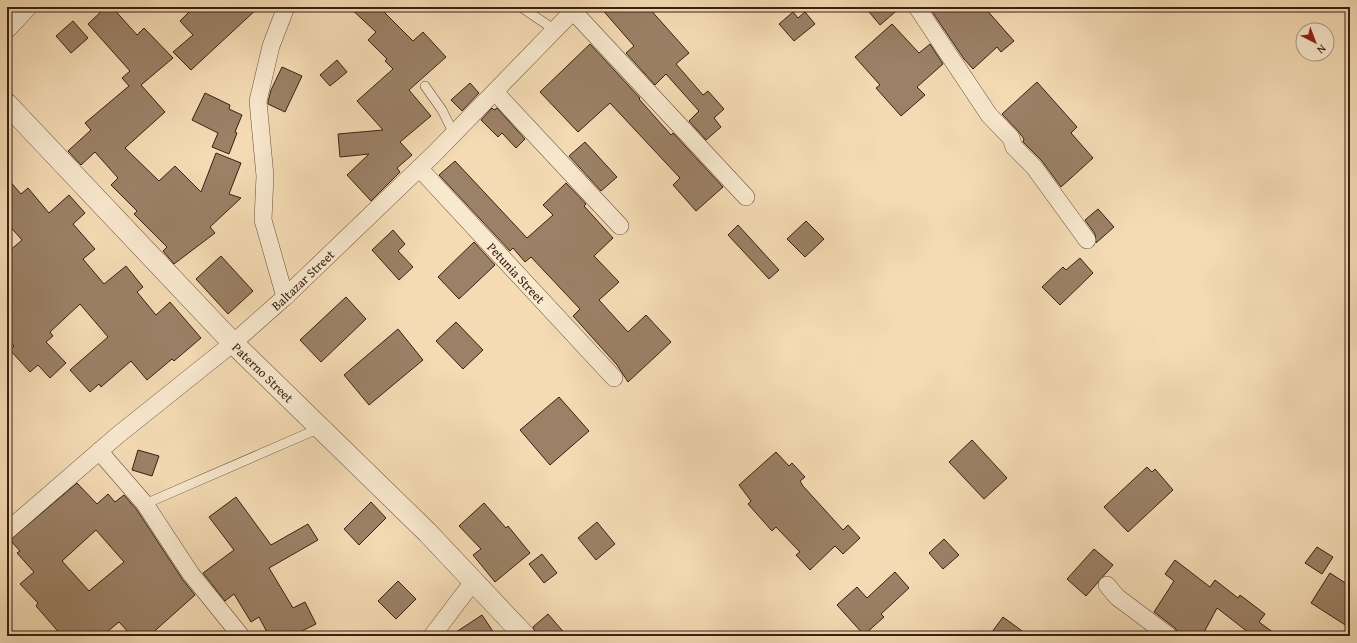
<svg xmlns="http://www.w3.org/2000/svg" width="1357" height="643" viewBox="0 0 1357 643" font-family="'Gentium Book Plus',serif">
	<style>
		.building { fill: #9b8166; stroke: #3a2012; fill-rule: evenodd }
		.lines { fill: none; stroke-linecap: round; stroke-linejoin: round }
		.service-casing { stroke: #684f3a; stroke-width: 10 }
		.minor-casing { stroke: #684f3a; stroke-width: 18 }
		.tertiary-casing { stroke: #684f3a; stroke-width: 22 }
		.service { stroke: #f8e8ce; stroke-width: 9 }
		.minor { stroke: #f8e8ce; stroke-width: 17 }
		.tertiary { stroke: #f8e8ce; stroke-width: 21 }
		.labels { text-anchor: middle; stroke-width: 4; stroke-linejoin: round; paint-order: stroke }
		.street-label { font-size: 13px; fill: #3a2012; stroke: #f8e8ce }
	</style>
	<rect width="100%" height="100%" fill="#f4dbb4"/>
	<filter id="stains"><feTurbulence type="fractalNoise" baseFrequency=".005" numOctaves="4"/><feColorMatrix values="0 0 0 0 .2 0 0 0 0 .09 0 0 0 0 .02 0 0 0 .5 -.17"/></filter>
	<radialGradient id="worn" r=".72"><stop offset=".6" stop-color="#630" stop-opacity="0"/><stop offset="1" stop-color="#630" stop-opacity=".3"/></radialGradient>
	<path class="building" d="M106,7H112L137,35L144,28L173,58L141,85L165,112L125,148L159,181L175,166L201,192L216,153L241,163L229,194L241,198L210,227L215,233L174,264L163,251L167,247L134,214L137,211L111,185L118,178L95,152L81,165L68,151L91,130L85,123L129,86L122,78L130,71L88,24Z
		M194,7H259L191,70L173,52L193,35L180,21Z
		M349,7H379L413,41L423,32L446,57L409,90L431,116L400,142L412,155L397,168L400,172L371,201L347,175L369,154L340,157L338,134L383,130L357,101L393,69L385,61L387,59L368,40L376,32Z
		M600,7H648L689,53L676,64L703,95L708,91L724,109L714,118L721,127L706,140L689,121L699,111L666,74L655,85L626,53L634,46Z
		M865,7H901L880,25Z
		M929,7H984L1014,41L1001,52L997,47L973,69L964,59Z
		M793,12L798,18L805,12L815,24L794,41L779,24Z
		M73,21L88,38L71,53L56,36Z
		M892,24L919,53L930,44L943,64L917,87L925,95L901,116L876,88L880,85L855,57Z
		M590,44L640,98L639,99L671,135L673,133L723,187L696,211L673,185L680,178L610,103L578,132L540,92Z
		M337,60L347,72L330,86L320,75Z
		M282,67L302,76L285,112L268,104V102L271,90Z
		M1037,82L1077,127L1071,133L1093,158L1061,187L1042,161L1023,142L1024,139L1018,131L1002,114Z
		M470,83L479,93L462,111L451,100Z
		M205,93L230,105L229,109L242,115L235,132L237,133L229,154L212,147L218,133L192,120Z
		M492,108L494,110L497,108L525,139L516,148L502,133L498,137L481,120Z
		M585,142L617,177L601,191L569,156Z
		M455,161L527,238L553,215L543,205L566,183L586,204L584,206L613,238L594,256L619,282L599,300L628,332L646,315L671,342L628,382L617,365L573,316L580,309L531,257L525,262L513,248L510,251L439,175Z
		M7,178L21,194L28,188L49,213L69,195L85,213L73,224L95,249L83,259L104,284L126,266L143,287L137,292L156,315L170,302L201,338L174,361L172,359L147,380L131,361L101,387L99,384L90,392L70,370L108,337L80,304L50,332L53,336L46,342L66,363L50,378L38,365L30,372L10,350L14,346L7,338V253L22,240L7,223Z
		M1098,209L1114,227L1096,243L1095,234L1085,220Z
		M806,221L824,239L805,257L787,239Z
		M738,225L779,270L769,279L728,235Z
		M393,230L405,244L398,251L413,267L399,280L372,250Z
		M474,242L495,265L459,299L438,277Z
		M221,256L253,291L228,314L196,279Z
		M1080,258L1093,273L1060,305L1042,287L1063,267L1066,270Z
		M346,297L366,319L321,362L300,340Z
		M456,322L483,350L463,369L436,341Z
		M398,329L423,360L369,405L344,375Z
		M559,397L589,431L550,465L520,430Z
		M972,440L1007,478L984,499L949,462Z
		M138,450L159,456L152,476L132,470Z
		M776,452L789,466L792,463L805,477L800,481L803,486L843,530L848,525L860,538L843,554L835,546L810,570L796,555L800,552L776,527L772,531L748,504L751,501L739,485Z
		M1147,467L1152,472L1155,469L1173,490L1128,532L1104,507Z
		M77,483L97,504L108,494L115,502L124,495L137,510L183,580L195,595L149,636H132L119,622L102,636H62L36,606L38,603L20,584L34,572L17,553L20,551L10,540ZM96,530L124,562L89,591L62,561Z
		M236,497L271,545L308,524L318,540L269,568L293,608L305,602L316,624L292,636H269L259,617L251,622L234,594L225,601L203,573L234,550L209,517Z
		M371,502L386,518L359,545L344,529Z
		M484,503L506,528L508,526L530,553L495,582L473,555L481,549L459,526Z
		M597,522L615,544L596,560L578,538Z
		M944,539L959,555L943,569L929,553Z
		M1317,547L1333,557L1322,574L1305,563Z
		M1094,549L1113,565L1086,596L1067,579Z
		M542,554L557,573L544,583L529,564Z
		M1175,560L1210,587L1215,580L1238,598L1240,595L1265,614L1259,622L1278,636H1253L1217,608L1202,636H1183L1178,633L1175,628L1154,612L1174,581L1165,574Z
		M895,572L909,588L881,614L884,617L864,635L837,605L857,587L867,598Z
		M1330,573L1350,586V628L1311,603Z
		M398,581L416,599L396,619L378,601Z
		M548,614L567,636H537L533,627Z
		M482,615L496,636H450Z
		M1003,617L1029,636H989Z"/>
	<g class="lines">
		<defs>
			<path id="service" d="M521,7L555,30
				M425,86L442,110L454,134
				M145,504L320,428"/>
			<g id="minor">
				<path d="M917,7L989,115L1011,138L1014,147L1034,167L1087,240"/>
				<path d="M573,11L746,197"/>
				<path d="M495,92L620,226"/>
				<path id="s1" d="M419,168L614,378"/>
				<path d="M285,297L263,220L265,176L258,101L271,46L286,7"/>
				<path d="M99,451L145,504L191,574L241,636"/>
				<path id="s2" d="M7,531L118,435L233,343L285,297L434,154L577,7"/>
				<path d="M1107,585L1117,597L1169,636"/>
				<path d="M432,636L473,582"/>
			</g>
			<g id="tertiary">
				<path d="M7,27L26,7"/>
				<path id="s3" d="M7,104L233,343L427,532L525,636"/>
			</g>
		</defs>
		<use href="#service" class="service-casing"/>
		<use href="#minor" class="minor-casing"/>
		<use href="#tertiary" class="tertiary-casing"/>
		<use href="#service" class="service"/>
		<use href="#minor" class="minor"/>
		<use href="#tertiary" class="tertiary"/>
	</g>
	<g class="labels">
		<g class="street-label">
			<text dy="5" stroke="none"><textPath href="#s1" startOffset="143">Petunia Street</textPath></text>
			<text dy="5" stroke="none"><textPath href="#s2" startOffset="388">Baltazar Street</textPath></text>
			<text dy="5" stroke="none"><textPath href="#s3" startOffset="371">Paterno Street</textPath></text>
		</g>
	</g>
	<rect width="1357" height="643" fill="none" stroke="#f4dbb4" stroke-width="24"/>
	<rect x="8" y="8" width="1341" height="627" fill="none" stroke="#3a2012" stroke-width="2"/>
	<rect x="12" y="12" width="1333" height="619" fill="none" stroke="#3a2012"/>
	<g transform="translate(1315 42) rotate(138)"><circle r="19" fill="#f8e8ce" stroke="#ac9883"/>
	<path d="M0-3L7 15L0 10L-7 15Z" fill="#8f2418"/>
	<text y="-6" font-size="11" font-weight="bold" text-anchor="middle" fill="#3a2012">N</text>
	</g>
	<rect width="100%" height="100%" filter="url(#stains)"/>
	<rect width="100%" height="100%" fill="url(#worn)"/>
</svg>
